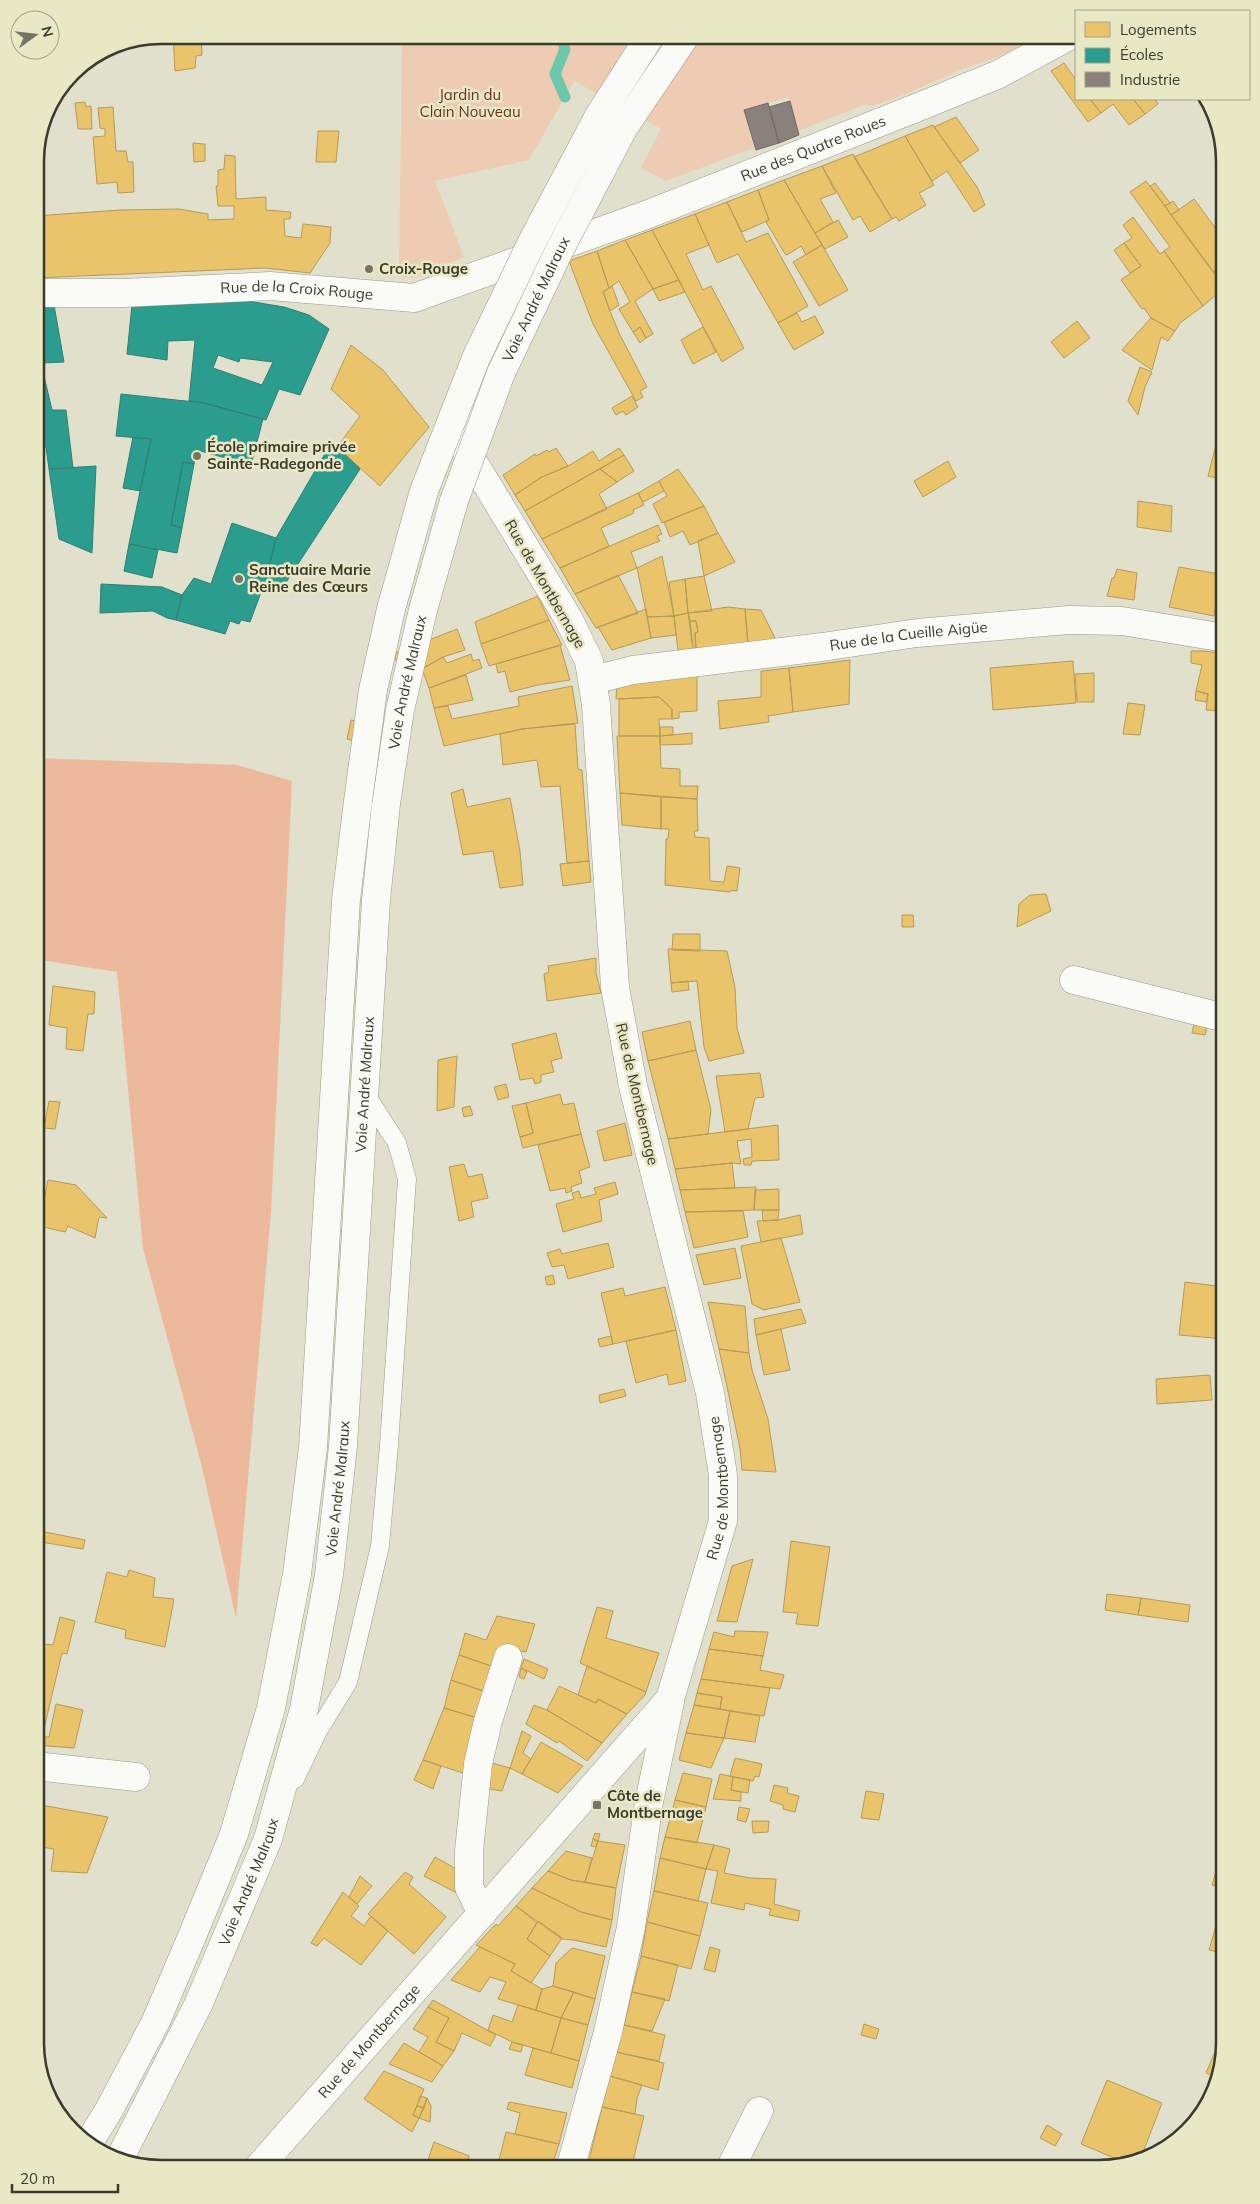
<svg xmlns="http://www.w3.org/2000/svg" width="1260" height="2204" viewBox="0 0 1260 2204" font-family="Mulish,sans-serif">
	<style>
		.green { fill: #eecbb3 }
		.forest { fill: #ecb99c }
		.homes { fill: #e9c46a; stroke: #b59b58 }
		.schools { fill: #2a9d8f; stroke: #2f8072; fill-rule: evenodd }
		.industry { fill: #8a817c; stroke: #726c64 }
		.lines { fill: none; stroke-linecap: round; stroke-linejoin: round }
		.stream { stroke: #6dc8ab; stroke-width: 11 }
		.lane-casing { stroke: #9a9a8a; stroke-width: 19 }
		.street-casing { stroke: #9a9a8a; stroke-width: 29 }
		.secondary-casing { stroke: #9a9a8a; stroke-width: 29 }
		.lane { stroke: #fafaf7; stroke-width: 18 }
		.street { stroke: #fafaf7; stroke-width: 28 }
		.secondary { stroke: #fafaf7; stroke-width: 28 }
		.secondary-bridge-casing { stroke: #9a9a8a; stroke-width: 29; stroke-linecap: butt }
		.secondary-bridge { stroke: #fafaf7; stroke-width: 28 }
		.poi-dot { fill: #757565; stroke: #e8e8c4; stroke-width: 2 }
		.labels { text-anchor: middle; stroke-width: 5; stroke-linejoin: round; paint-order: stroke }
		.park-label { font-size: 15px; fill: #6e3319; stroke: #e8e8c4 }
		.street-label { font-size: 15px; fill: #3b3b2d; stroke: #e8e8c4 }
		.poi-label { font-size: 15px; font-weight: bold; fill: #3b3b2d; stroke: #e8e8c4; text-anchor: start }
		.rim { fill: none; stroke: #3b3b2d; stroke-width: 2.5 }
	</style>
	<rect width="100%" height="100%" fill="#e0e0cc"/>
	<path class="green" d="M402,35H1041L1016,50L963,69L908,93L873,106L866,104L798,131L789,97L745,110L754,148L666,181L641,168L661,129L574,81L529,160L435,181L464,257L414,278L399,277Z"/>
	<path class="forest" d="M35,758L237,765L292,781L271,1212L236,1618L201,1463L143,1248L117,972L35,959Z"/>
	<path class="homes" d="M173,35H201L202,55L196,56L195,68L175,71Z
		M210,35H229V37L210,39Z
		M1064,63L1076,80V99H1090L1101,113L1088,122L1051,71Z
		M1090,99H1133L1145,114L1129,125L1113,104L1101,113Z
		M1133,99H1155L1158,104L1145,114Z
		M85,102L86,107L91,106L92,129H78L75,103Z
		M113,107L116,151H126L128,162H133L134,192L118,193L117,182L97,184L93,137L105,136V129L100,128L98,108Z
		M956,117L979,150L960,163L934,127Z
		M933,125L977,187L985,205L974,212L947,171L932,181L905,136Z
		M318,131H339L336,162H316Z
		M905,136L934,185L919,193L926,205L899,221L896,217L892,219L854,157Z
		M193,143L205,144V161L194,162Z
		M853,154L892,219L870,232L860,216L853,220L822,166Z
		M225,155L235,156L236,199L266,197V210L291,212L290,219H284L285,236L301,238L303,224L331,227L330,243L310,273L265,268L35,278V216L120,210L179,209L208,214V220L234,219V206H218L216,186H218V170L224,169Z
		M822,166L836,193L820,199L833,222L815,233L784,180Z
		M784,180L822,245L806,255L801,246L787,255L785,254L766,222L769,220L758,190Z
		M1146,181L1225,287L1203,306L1164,251L1170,247L1130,192Z
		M1155,183L1170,203L1165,206L1150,186Z
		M758,190L769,220L742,232L727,202Z
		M1194,199L1225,241V263L1213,272L1171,215Z
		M1173,201L1179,210L1171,215L1165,206Z
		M727,202L746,242L768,233L808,306L778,323L738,254L717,263L695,214Z
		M695,214L709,245L686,254L703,290L711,286L744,348L722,362L652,230Z
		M1133,217L1160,254L1164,251L1203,306L1180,323L1175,331L1151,318L1144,308L1142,309L1121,280L1141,266L1124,243L1132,238L1123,225Z
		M838,220L848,237L825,249L815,233Z
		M652,230L679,280L653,289L625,240Z
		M625,240L653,289L635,301L653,334L646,338L640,327L633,332L619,309L630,302L619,281L609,288L597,251Z
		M1124,243L1141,266L1130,273L1114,250Z
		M822,245L848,290L819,306L793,262Z
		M597,251L609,288L603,292L610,311L619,333L647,387L640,391L643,397L636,401L593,324L569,261Z
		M1225,263V287L1213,272Z
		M679,280L685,292L659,301L653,289Z
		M612,286L619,305L610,311L603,292Z
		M797,313L802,322L815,316L824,333L794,350L778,323Z
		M1151,318L1175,331L1168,341L1161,337L1152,370L1122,350Z
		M1077,321L1090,338L1064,358L1051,342Z
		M640,327L646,338L640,343L633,332Z
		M703,327L716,352L693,364L681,340Z
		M351,345L383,370L429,427L380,486L337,447L360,416L331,389Z
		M1140,367L1152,372L1145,387L1138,415L1128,401Z
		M632,396L638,407L626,415L623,411L616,415L612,408Z
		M1216,445L1225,446V480L1208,476Z
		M556,448L568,466L540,478L515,495L503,475L535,454L536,456L547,450L549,452Z
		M619,448L624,455L525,511L515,495L540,478L568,466L593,451L599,461Z
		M624,455L634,471L617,482L600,469Z
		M948,461L956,477L923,497L914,481Z
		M600,469L617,482L599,494L607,509L542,539L525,511Z
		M678,469L704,506L662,523L653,504L667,496L659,481Z
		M659,481L664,491L643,502L638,493Z
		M638,493L644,505L633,510L634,513L601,528L609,546L560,568L542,539Z
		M1138,501L1172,506L1171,532L1137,527Z
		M704,506L718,533L690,545L683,531L670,537L664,522Z
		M658,525L662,534L657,536L660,541L631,552L637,568L575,594L560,568Z
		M718,533L735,562L704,576L698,541Z
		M662,556L674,616L647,617L637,568Z
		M1179,567L1225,575V596L1218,595L1214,616L1169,607Z
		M1117,569L1137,573L1134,600L1107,596L1112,578H1114Z
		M618,575L638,613L596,628L575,594Z
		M704,576L712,611L688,613L685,579Z
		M685,579L688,613L674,616L669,582Z
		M538,596L549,620L481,644L475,622Z
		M728,607L745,609L748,645L696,649L695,633L698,632L696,621H690L688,613Z
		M646,609L651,638L612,650L598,627Z
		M745,609L761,610L777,642L748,645Z
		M688,613L693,649L678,650L674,616Z
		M674,616L676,635L651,638L647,617Z
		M549,620L562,645L489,666L481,644Z
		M690,621H696L698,632L695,633L696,649H693Z
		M457,629L465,650L443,657L405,678L393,654Z
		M560,645L570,680L538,685L510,692L505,671L498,673L496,664Z
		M1191,651H1205L1225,654L1223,689H1225V711L1206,710L1208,694L1196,691L1202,665L1191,663Z
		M471,654L473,661L479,659L482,668L429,688L422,669L443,657L447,663Z
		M850,660L849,704L793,712L789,668Z
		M1073,661L1076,703L993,710L990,668Z
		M789,668L793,712L768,716L769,722L720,729L718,701L761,697V671Z
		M697,673V711L679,712V718L672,719V709L659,697L616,699L617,680Z
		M1094,673V702H1077L1075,674Z
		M466,675L473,700L434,708L429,688Z
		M572,686L578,723L522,729L444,746L434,708L448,706L452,719L519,706L518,697Z
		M1196,691L1208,694L1206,702L1195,700Z
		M659,697L672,709V719H659L660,736H619V699Z
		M1128,703L1145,705L1140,735L1123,734Z
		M351,720L370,724L366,744L347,739Z
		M575,724L578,769L582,770L589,861L567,863L560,786L541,787L537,760L503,765L500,734L522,729Z
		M660,727H673V735L660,736Z
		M692,733V744L660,745V736Z
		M617,736H660L661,768L680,769V786H698L697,799L620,793Z
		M463,789L467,807L510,798L520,851L523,885L500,888L493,851L463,855L451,793Z
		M620,793L661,797V829L622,825Z
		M661,797L697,799L698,831H694L695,837L709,838L710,881L724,882L727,866L740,868L737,891L731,890L730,892L665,885L666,839H668L669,829H661Z
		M589,861L591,882L563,886L560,864Z
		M1046,894L1051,911L1017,927L1019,904L1030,895Z
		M902,915H913L914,927H902Z
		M673,934H700V951L672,950Z
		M668,949L727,951L735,987L737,1028L744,1053L709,1061L704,1047L697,981L671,983Z
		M596,958V973L601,993L547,1001L544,974L549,972L548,966Z
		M688,981L689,990L672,992L671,983Z
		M53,986L95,992L94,1014H88L83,1051L66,1049L67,1028L49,1025Z
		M1196,1015L1209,1018L1205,1035L1192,1033Z
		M690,1021L696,1050L648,1061L642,1032Z
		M556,1033L562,1058L551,1061L554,1072L541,1075V1082L535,1084L533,1078L520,1080L512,1044Z
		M696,1050L711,1110L708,1134L668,1139L648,1061Z
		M457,1056L454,1107L437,1111L438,1060Z
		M760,1073L764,1097L755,1098L748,1129L725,1132L716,1076Z
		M506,1084L509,1097L498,1100L494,1087Z
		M560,1094L563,1105L574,1103L581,1134L523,1148L520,1137L533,1133L526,1103Z
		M49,1101L60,1102L55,1129L44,1128Z
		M526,1103L533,1133L520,1137L512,1106Z
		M470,1106L473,1115L464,1117L462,1108Z
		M625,1123L632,1155L604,1161L597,1131Z
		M778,1125L779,1160L752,1161L751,1165H744L743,1159L752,1157L751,1139L737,1141L741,1164L732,1163L675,1169L668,1139Z
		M581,1134L590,1167L579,1171L582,1183L571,1187L572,1191L566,1193L565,1188L550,1191L538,1145Z
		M732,1163L735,1188L680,1190L675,1169Z
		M464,1164L468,1177L482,1174L488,1198L471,1202L474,1217L459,1221L449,1167Z
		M48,1180L76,1185L107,1218L99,1217L95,1238L68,1226L65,1232L39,1226Z
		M615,1182L618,1194L599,1200L602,1221L563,1232L556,1204L574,1199L572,1193L579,1191L581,1198L596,1194L594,1188Z
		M756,1187L754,1210L685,1212L680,1190Z
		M779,1189V1210H754L755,1190Z
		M762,1210H779L778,1220L763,1221Z
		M743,1211L748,1237L694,1248L685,1212Z
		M800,1215L803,1234L761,1242L757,1221L778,1220Z
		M781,1238L800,1302L764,1310L752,1304L741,1246Z
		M608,1243L614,1267L568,1279L564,1265L552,1267L547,1253L560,1249L562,1254Z
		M735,1248L741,1278L704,1285L696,1255Z
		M553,1275L555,1284L547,1285L545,1277Z
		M1185,1282L1225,1287V1339L1179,1335Z
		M665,1287L676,1330L613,1344L601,1293L623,1288L625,1296Z
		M708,1302L745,1306L749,1353L719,1349Z
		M801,1309L806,1323L756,1335L754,1319Z
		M781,1329L790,1370L764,1375L756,1335Z
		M676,1330L686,1381L669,1385L667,1374L636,1383L626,1341Z
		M611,1336L613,1344L600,1347L598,1339Z
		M719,1349L749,1353L752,1370L768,1419L776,1472L742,1470L740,1448Z
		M1210,1375L1212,1400L1157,1404L1156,1379Z
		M624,1389L626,1396L600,1403L599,1395Z
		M35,1530L85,1540L83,1549L35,1541Z
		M791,1541L830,1547L818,1626L796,1624L798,1613L783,1612Z
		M753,1559L737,1622L717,1621L732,1566Z
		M129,1570L155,1578L153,1597L174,1599L165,1647L125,1638L126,1630L95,1622L107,1572L127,1577Z
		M1107,1594L1141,1598L1138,1615L1105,1610Z
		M1141,1598L1190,1605L1188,1622L1138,1615Z
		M597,1607L613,1611L606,1638L659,1653L646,1692L580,1663Z
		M497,1616L535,1624L526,1652L504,1648L497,1668L459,1655L465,1633L486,1640Z
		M60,1617L75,1621L67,1654L62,1653L42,1737H49L56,1704L83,1710L74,1748L35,1745V1643L53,1645Z
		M735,1631L768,1632L763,1656L709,1649L714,1632L734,1637Z
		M709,1649L763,1656L760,1670L784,1675L780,1689L701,1679Z
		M459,1655L497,1668L489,1693L451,1680Z
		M524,1659L548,1669L544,1679L521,1668Z
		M587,1666L646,1692L645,1695L627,1714L598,1699L596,1703L578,1695Z
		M521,1668L527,1672L524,1679L519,1677Z
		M701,1679L770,1688L764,1716L720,1709L722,1697L697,1693Z
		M451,1680L489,1693L481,1719L444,1708Z
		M559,1686L596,1703L598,1699L627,1714L602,1743L547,1710Z
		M697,1693L722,1697L720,1709L694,1705Z
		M534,1705L547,1710L602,1743L587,1761L559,1741L557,1743L526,1724Z
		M694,1705L730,1711L724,1738L686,1733Z
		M444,1708L481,1719L469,1775L423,1760Z
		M730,1711L760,1716L755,1742L724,1738Z
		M522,1731L531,1736L523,1753L531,1759L522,1774L510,1768Z
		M686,1733L724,1738L711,1768L679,1760Z
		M541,1742L583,1766L558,1793L522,1774Z
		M735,1758L762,1764L759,1777L755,1776L753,1781L730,1776Z
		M423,1760L441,1766L433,1789L414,1780Z
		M488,1762L510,1768L502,1791L483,1788Z
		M683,1773L712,1779L706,1807L675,1800Z
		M720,1774L733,1777L731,1790L741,1792V1801L713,1799Z
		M733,1777L750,1780L748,1793L731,1790Z
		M774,1785L788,1788L787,1793L799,1796L795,1812L783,1809V1805L770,1801Z
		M866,1791L884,1794L879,1820L861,1818Z
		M675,1800L706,1807L697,1843L665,1837Z
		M35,1804L108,1817L87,1873L51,1871L54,1849L35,1846Z
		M739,1807L750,1809L746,1822L737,1820Z
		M752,1821H769L768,1832L753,1833Z
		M595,1833L600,1834L598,1841L593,1839Z
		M665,1837L714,1845L706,1869L660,1858Z
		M593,1839L598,1841L596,1847L591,1846Z
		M598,1841L625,1845L616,1888L585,1882Z
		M714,1845L730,1849L724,1873L750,1878L776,1879L774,1904L800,1911L798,1921L769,1915L771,1909L745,1903L744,1910L711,1903L718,1871L706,1869Z
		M566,1851L592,1858L585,1882L571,1880L548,1871Z
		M435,1857L460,1871L459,1894L424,1876Z
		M660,1858L706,1869L698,1901L654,1891Z
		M1217,1868L1225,1870V1888L1212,1885Z
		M548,1871L571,1880L616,1888L612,1920L581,1912L532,1888Z
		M405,1872L413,1877L409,1884L446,1917L414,1954L368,1914Z
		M360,1876L372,1886L357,1904L349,1897Z
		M532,1888L581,1912L612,1920L606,1947L574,1940L562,1939L516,1906Z
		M654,1891L708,1903L700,1936L647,1922Z
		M343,1892L359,1906L351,1916L364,1926L371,1916L388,1931L361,1965L324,1938L317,1946L311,1943Z
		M1223,1902H1225V1954L1209,1950Z
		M516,1906L537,1923L527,1939L550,1956L531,1983L511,1971L515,1964L476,1945L496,1924L498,1926Z
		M538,1921L562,1938L550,1956L527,1939Z
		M647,1922L700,1936L691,1969L641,1956Z
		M480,1947L515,1964L511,1971L542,1989L536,2010L498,1999L506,1982L490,1977L480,1992L451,1980Z
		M710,1947L720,1950L715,1972L704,1969Z
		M572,1948L605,1956L595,1999L553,1986L556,1963Z
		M641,1956L678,1965L669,2001L632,1992Z
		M553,1986L574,1992L561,2018L536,2010L542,1989Z
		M574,1992L595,1999L588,2025L561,2018Z
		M632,1992L665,1999L652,2031L624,2025Z
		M433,2000L496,2035L490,2046L462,2033L454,2051L436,2042L449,2018L428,2007Z
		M518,2005L561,2018L551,2053L512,2042L488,2030L493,2015L512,2022Z
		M428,2007L449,2018L436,2042L454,2051L443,2066L419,2052L428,2037L413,2029Z
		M561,2018L588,2025L579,2061L551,2053Z
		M864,2024L879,2029L876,2039L861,2035Z
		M624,2025L665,2035L659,2061L616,2052Z
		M1224,2030L1225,2043L1215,2077L1206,2073Z
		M512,2042L523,2045L521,2052L509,2049Z
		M404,2043L443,2066L432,2082L389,2064Z
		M533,2048L579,2061L572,2088L525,2075Z
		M616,2052L664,2063L658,2090L610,2076Z
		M384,2071L424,2089L413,2115L419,2118L412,2132L364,2099Z
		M610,2076L642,2085L637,2098L635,2114L602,2107Z
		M1107,2080L1162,2103L1140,2160L1126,2163L1081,2144Z
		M420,2096L427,2098L424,2108L417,2106Z
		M427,2098L431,2106L430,2122L419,2118Z
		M509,2102L567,2113L559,2144L515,2134L520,2113L507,2109Z
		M417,2106L424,2108L419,2118L413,2115Z
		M602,2107L644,2116L631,2169H622L589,2160Z
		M1047,2125L1062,2134L1055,2146L1040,2138Z
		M506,2132L559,2144L551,2169H513L498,2164Z
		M434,2142L469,2156L466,2169H425Z
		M589,2160L622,2169H585Z"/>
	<path class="schools" d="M236,299L284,307L309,315L329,329L300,395L279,389L266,420L204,403L189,401L195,340L168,341L167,360L127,354L132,305ZM218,355L239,362L240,358L273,362L262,385L213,368Z
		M54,305L64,362L41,363L52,410H66L73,468L49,469L46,447L35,449V308Z
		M121,394L204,403L263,419L251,465L197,450L194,464L183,462L171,525L182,528L177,553L129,544L151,439L116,436Z
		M133,437L151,439L140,491L123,488Z
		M330,445L337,447L360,469L283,587L266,579L276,538Z
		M183,462L194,464L182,528L171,525Z
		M96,466L92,553L59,539L49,469Z
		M232,523L276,538L266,579L250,622L241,620L239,624L230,621L225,634L176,620L182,595L194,578L211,584Z
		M129,544L158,550L152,578L124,571Z
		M101,584L162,587L182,595L176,620L167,618L153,611L100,613Z"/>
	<path class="industry" d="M790,101L799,135L779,143L769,107Z
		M768,103L779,143L756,150L744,110Z"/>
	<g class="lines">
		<path class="stream" d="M561,35L565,49L555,74L565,97"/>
		<defs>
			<path id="lane" d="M295,1779L318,1731L348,1682L380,1546L389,1445L407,1179L397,1143L364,1092"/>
			<g id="street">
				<path id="s1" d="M35,293H123L270,286L414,298L646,215L921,106L997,75L1071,35"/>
				<path id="s2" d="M593,680L633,670L822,647L917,633L1069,620L1122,621L1225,638"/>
				<path d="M1074,980L1225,1018"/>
				<path d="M35,1766L136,1777"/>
				<path d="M482,1914L469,1887V1851L478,1764L488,1721L508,1658"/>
				<path id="s3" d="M257,2169L670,1699L723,1521V1475L710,1393L633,1086L615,987L596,705L589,661L568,618L455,432L500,354"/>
				<path d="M570,2169L608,2032L631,1927L649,1802L670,1702"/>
				<path d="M730,2169L759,2111"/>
			</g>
			<g id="secondary">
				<path d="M88,2144L109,2110L156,2021L193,1934L234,1834L271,1708L297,1574L313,1448L346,900L358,801"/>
				<path id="s4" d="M120,2158L199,2003L268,1839L304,1709L329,1575L343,1446L376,900L386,804L400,710L423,610L454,501"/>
			</g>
		</defs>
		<use href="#lane" class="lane-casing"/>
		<use href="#street" class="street-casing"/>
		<use href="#secondary" class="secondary-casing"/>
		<use href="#lane" class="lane"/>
		<use href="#street" class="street"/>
		<use href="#secondary" class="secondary"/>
		<defs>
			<g id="secondary-bridge">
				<path id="s5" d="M454,501L501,373L559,251L624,127L686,35"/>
				<path d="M358,801L373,690L391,609L424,491L476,358L533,240L600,114L651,35"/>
			</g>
		</defs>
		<use href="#secondary-bridge" class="secondary-bridge-casing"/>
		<use href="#secondary-bridge" class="secondary-bridge"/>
	</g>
	<g class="poi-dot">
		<circle cx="369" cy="269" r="5"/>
		<circle cx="197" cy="456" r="5"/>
		<circle cx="239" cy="579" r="5"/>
		<rect x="592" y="1800" width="10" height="10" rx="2.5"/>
	</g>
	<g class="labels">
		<g class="park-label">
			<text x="470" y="100">Jardin du<tspan x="470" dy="17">Clain Nouveau</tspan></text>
		</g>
		<g class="street-label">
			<text dy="5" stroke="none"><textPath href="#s1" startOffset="806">Rue des Quatre Roues</textPath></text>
			<text dy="5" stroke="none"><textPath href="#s1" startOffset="262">Rue de la Croix Rouge</textPath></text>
			<text dy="5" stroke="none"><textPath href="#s5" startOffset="218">Voie André Malraux</textPath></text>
			<text transform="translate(545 584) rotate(60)" y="5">Rue de Montbernage</text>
			<text dy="5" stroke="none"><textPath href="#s2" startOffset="319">Rue de la Cueille Aigüe</textPath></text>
			<text dy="5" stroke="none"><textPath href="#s4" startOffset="1520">Voie André Malraux</textPath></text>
			<text dy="5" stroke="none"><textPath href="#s4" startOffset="1115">Voie André Malraux</textPath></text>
			<text transform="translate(637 1094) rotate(77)" y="5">Rue de Montbernage</text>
			<text dy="5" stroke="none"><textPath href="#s4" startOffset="710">Voie André Malraux</textPath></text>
			<text dy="5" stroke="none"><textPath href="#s3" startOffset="844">Rue de Montbernage</textPath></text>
			<text dy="5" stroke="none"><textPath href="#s4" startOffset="305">Voie André Malraux</textPath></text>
			<text dy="5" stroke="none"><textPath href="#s3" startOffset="170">Rue de Montbernage</textPath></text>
		</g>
		<g class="poi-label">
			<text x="379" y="274">Croix-Rouge</text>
			<text x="207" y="452">École primaire privée<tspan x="207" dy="17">Sainte-Radegonde</tspan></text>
			<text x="249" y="575">Sanctuaire Marie<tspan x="249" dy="17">Reine des Cœurs</tspan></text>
			<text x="607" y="1801">Côte de<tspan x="607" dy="17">Montbernage</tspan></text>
		</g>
	</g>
	<path d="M0 0H1260V2204H0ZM161 44H1099A117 117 0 0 1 1216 161V2043A117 117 0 0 1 1099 2160H161A117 117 0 0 1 44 2043V161A117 117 0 0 1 161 44Z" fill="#e8e8c4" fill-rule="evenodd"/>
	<path class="rim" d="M161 44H1099A117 117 0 0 1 1216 161V2043A117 117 0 0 1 1099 2160H161A117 117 0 0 1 44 2043V161A117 117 0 0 1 161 44Z"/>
	<rect x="1075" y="10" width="175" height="90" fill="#e8e8c4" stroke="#a3a388"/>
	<rect x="1085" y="22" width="25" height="15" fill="#e9c46a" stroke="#a3a388"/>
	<text x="1120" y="35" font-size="15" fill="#3b3b2d">Logements</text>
	<rect x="1085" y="48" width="25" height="15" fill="#2a9d8f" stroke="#a3a388"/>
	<text x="1120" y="60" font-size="15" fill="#3b3b2d">Écoles</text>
	<rect x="1085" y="72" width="25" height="15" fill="#8a817c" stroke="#a3a388"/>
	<text x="1120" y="85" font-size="15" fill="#3b3b2d">Industrie</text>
	<g transform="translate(35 35) rotate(75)"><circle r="24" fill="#e8e8c4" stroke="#a3a388"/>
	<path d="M0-4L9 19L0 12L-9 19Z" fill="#757565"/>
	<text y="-8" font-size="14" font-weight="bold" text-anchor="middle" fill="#3b3b2d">N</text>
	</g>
	<path d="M12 2184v8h106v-8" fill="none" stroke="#3b3b2d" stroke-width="2.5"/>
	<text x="20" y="2184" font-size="15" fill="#3b3b2d" stroke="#e8e8c4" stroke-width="4" paint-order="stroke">20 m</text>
</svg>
